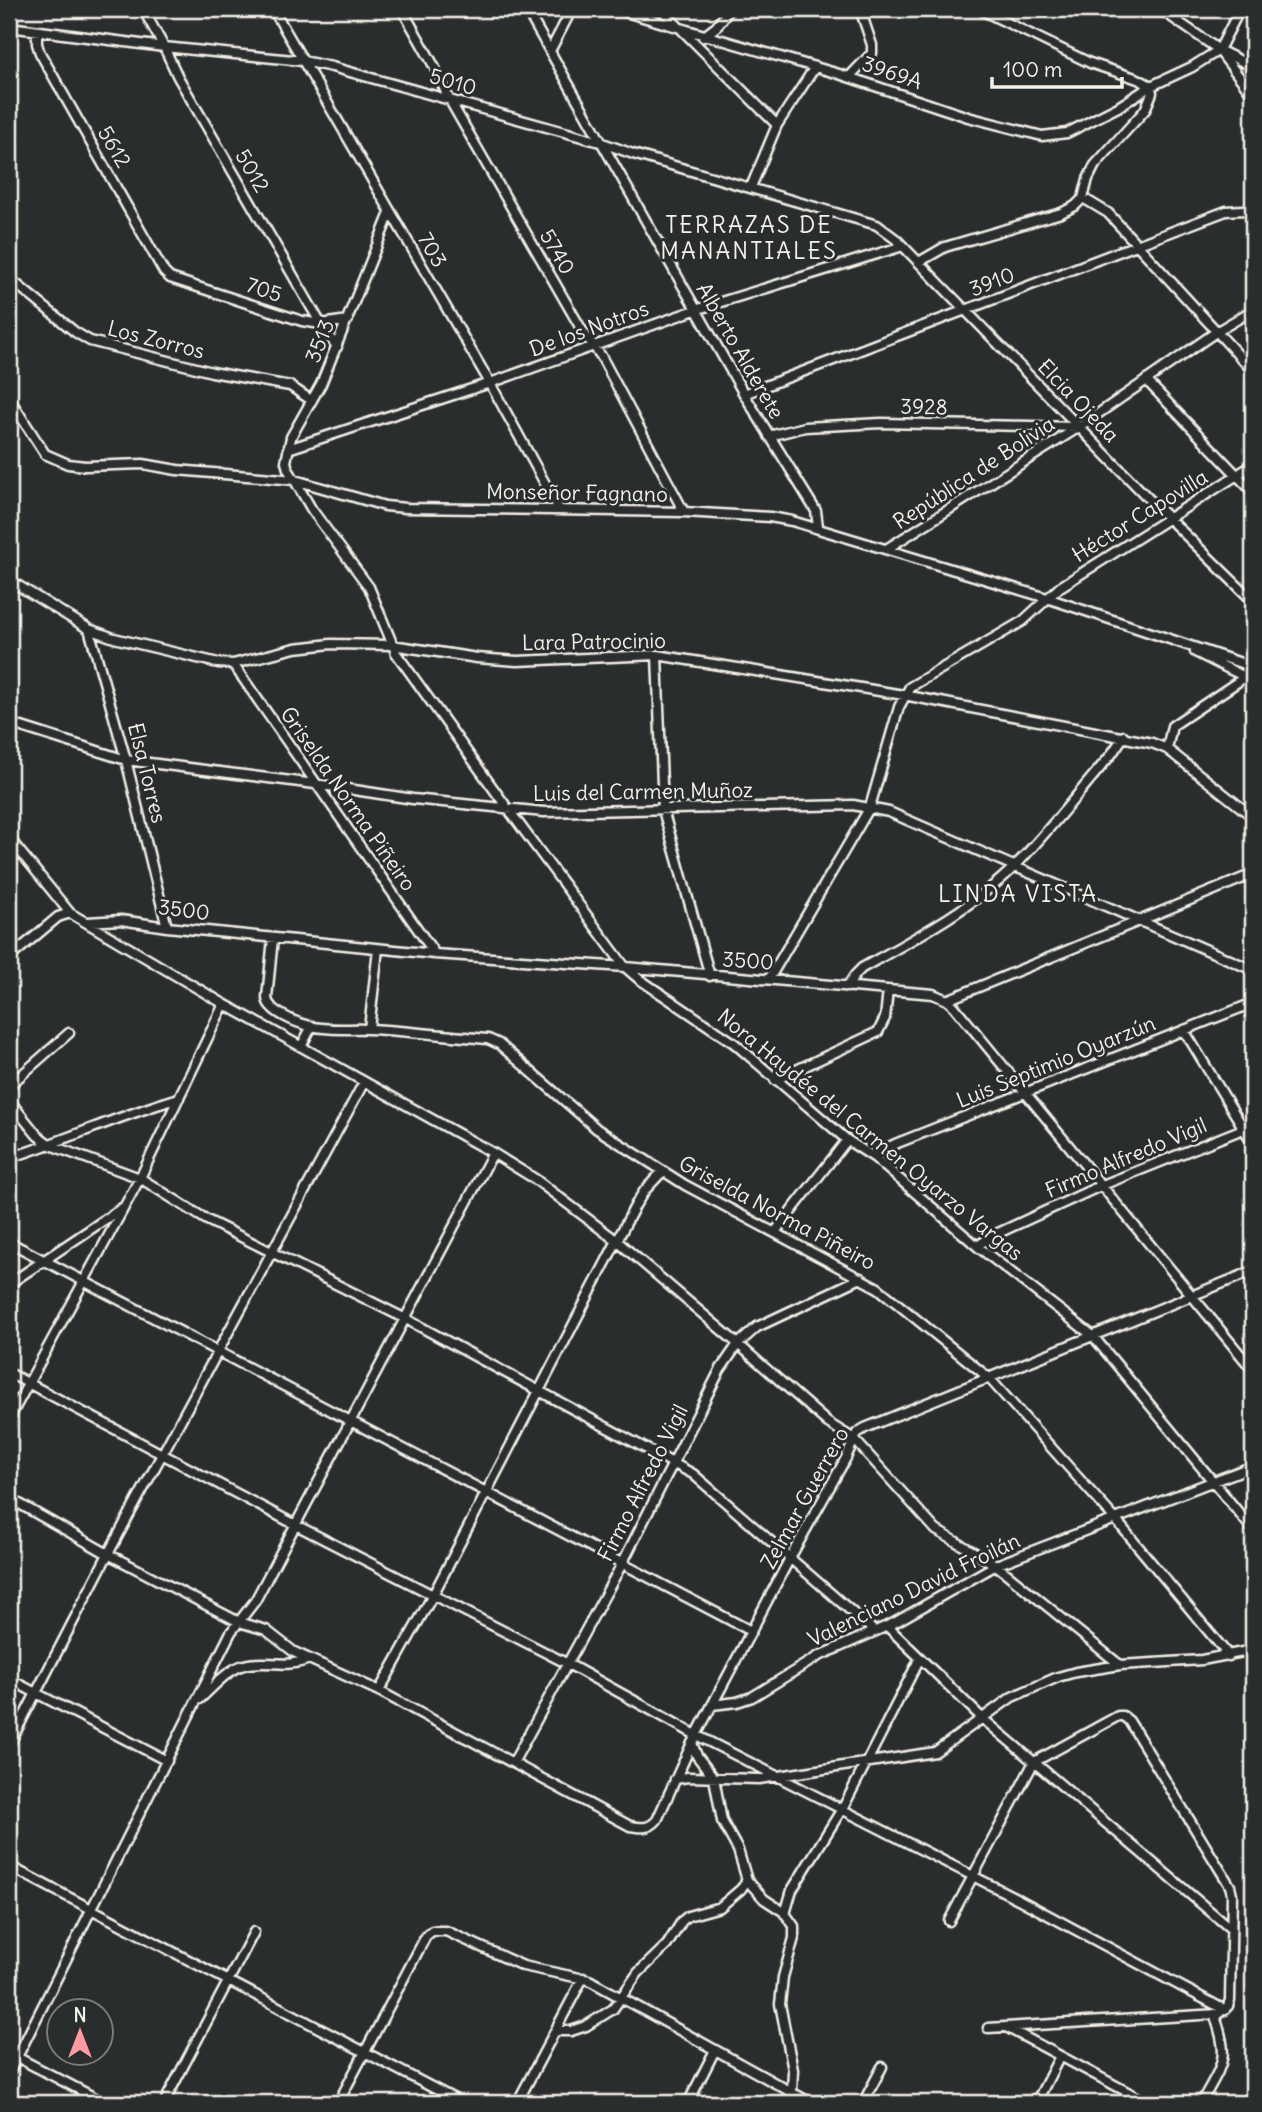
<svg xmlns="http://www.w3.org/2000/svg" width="1262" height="2112" viewBox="0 0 1262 2112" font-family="Delius,sans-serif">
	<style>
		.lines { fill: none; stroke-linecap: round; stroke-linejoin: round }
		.minor-casing { stroke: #f4f1e8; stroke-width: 13 }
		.minor { stroke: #2a2d2e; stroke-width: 8 }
		.labels { text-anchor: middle; stroke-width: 6; stroke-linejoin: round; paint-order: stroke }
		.street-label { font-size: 21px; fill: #f4f1e8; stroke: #2a2d2e }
		.neighbourhood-label { font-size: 23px; letter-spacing: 2px; fill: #f4f1e8; stroke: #2a2d2e }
	</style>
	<rect width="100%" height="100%" fill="#2a2d2e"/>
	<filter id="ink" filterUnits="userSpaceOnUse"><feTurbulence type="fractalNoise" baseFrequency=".0143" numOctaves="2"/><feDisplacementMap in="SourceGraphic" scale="14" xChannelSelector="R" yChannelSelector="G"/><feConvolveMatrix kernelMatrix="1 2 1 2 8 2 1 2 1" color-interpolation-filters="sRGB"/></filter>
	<g filter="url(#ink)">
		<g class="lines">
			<defs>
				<path id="minor" d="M143,9L164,47L178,77L321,324L337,347
					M273,9L490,383L559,509
					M402,9L434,66L449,99L583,332L601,356L684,512
					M526,9L744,394L816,511L818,527
					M615,9L839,74L968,117L1042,136L1067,133L1118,107L1151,86L1138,79L1090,63L979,9
					M661,9L777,125
					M1160,9L1219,50L1253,67
					M9,27L164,47L303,61L332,67L600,142L633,154L877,225L897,240L1148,498L1253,601
					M37,31V44L40,53L164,272L170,278L302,321L321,324L348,320
					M703,37L716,27L730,9
					M550,51L572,9
					M1221,53L1253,95
					M849,77L872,53V45L860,9
					M751,187L777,125L815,67
					M1083,198L1108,213L1253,371
					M390,213L321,384L291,437L286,462L288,469L312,510L369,587L396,653L508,809L625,967L639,979L734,1043L847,1140L875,1158L977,1246L1093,1336L1253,1530
					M919,262L945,247L1061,213L1075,206L1083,198L1088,179L1095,165L1145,110L1152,93L1151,86L1192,67L1219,50L1240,9
					M9,278L75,332L90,341L212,372L290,386L311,400
					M1146,380L1253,492
					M744,394L1226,211L1243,210L1253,213
					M9,398L45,454L68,464L85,466L143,464L177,470L295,480L385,506L406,508L684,512L770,517L792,521L1047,598L1253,667
					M769,436L805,427L881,423L1077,427
					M288,449L490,383L695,310L903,246
					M888,548L1079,427L1216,332L1253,310
					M9,580L89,629L114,638L218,663L233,664L295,648L331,644L392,645L477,658L517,661L657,655L904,695L1152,743L1167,749L1253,817
					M89,629L126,760L167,927
					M1195,652L1253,681
					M657,655L663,810L710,976
					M233,664L435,954
					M9,723L126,760L315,784L413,799L544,812L853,805L889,812L1253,970
					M1167,749L1172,726L1245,677
					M9,838L70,913L224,1004L493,1153L535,1179L617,1241L738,1344L828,1423L854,1439L936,1530L996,1565L1120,1665
					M87,922L121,920L167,927L435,954L625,967L933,994L947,1000L954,1006L1253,1370
					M273,938L267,998C268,1012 297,1023 310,1026C329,1031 349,1028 369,1029C409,1031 448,1036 488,1039L499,1044L597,1129L685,1185L878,1288L989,1378L1116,1520L1229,1656
					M9,958L58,917L70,913
					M769,979L870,807L899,707L910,687L1023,621L1060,587L1253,465
					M847,987L855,975L862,968C912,940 974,907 1015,866C1049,831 1079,792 1111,755L1124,736
					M947,1000L1253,874
					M369,1029L378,949
					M1184,1030L1253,1144
					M302,1045L312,1026
					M775,1080L878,1032L885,1018L888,990
					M9,1086L69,1033
					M9,1100L37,1135L50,1145L140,1178L207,1220L406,1319L693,1474L874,1631
					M9,1158C66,1140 121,1115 179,1098
					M875,1158L883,1150L895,1144L1253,1003
					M775,1232L847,1140
					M9,1242L751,1631
					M977,1246L994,1235L1100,1186L1253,1125
					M9,1284L122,1208
					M9,1373L294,1524L568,1664L696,1735L1020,1900L1225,2010
					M9,1419L140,1178L224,1004
					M9,1498L108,1554L239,1622L266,1630L294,1652L379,1691L630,1826C642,1828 649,1829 657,1820L692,1743L790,1558L846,1458L857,1433L865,1428L1253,1271
					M887,1626L982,1718L1231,1929
					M9,1679L167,1761
					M379,1691L433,1595L636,1204L645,1190L663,1171
					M200,1699C212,1688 228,1669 244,1665C265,1659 286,1669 309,1659
					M712,1705L737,1702L752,1697L819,1656L894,1623L996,1565L1253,1466
					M692,1743L697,1756L714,1778L722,1821L738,1850L747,1880L764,1899L784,1912L794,1926V1938L783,1977L780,2004L793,2070L792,2092
					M9,1745L108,1554L364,1082
					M513,1763L622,1564L720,1370L738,1344L757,1327L861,1278
					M675,1779L688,1777L759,1779L935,1752L1012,1697L1058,1677L1076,1672L1120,1665L1202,1660L1253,1650
					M9,1866L462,2103
					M785,1914L792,1890L845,1804L920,1658
					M949,1921L1034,1762L1118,1716H1123L1129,1721L1230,1886L1232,1894L1230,2000L1228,2006L1218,2014L988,2028
					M1006,2027L1148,2103
					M556,2031H571L586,2026L613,2009L638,1973L667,1945L682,1921L688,1916L720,1907L741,1889L747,1880
					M9,2053L105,2103
					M9,2073L231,1632L255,1601L493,1153
					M164,2103L254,1932
					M338,2103L426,1936L432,1931H446L523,1966L589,1980L811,2103
					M517,2103L583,1978
					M688,2103L715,2050
					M863,2103L882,2067
					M1036,2103L1060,2056
					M1201,2103C1222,2064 1231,2059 1214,2014"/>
			</defs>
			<use href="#minor" class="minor-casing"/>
			<use href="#minor" class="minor"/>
		</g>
	</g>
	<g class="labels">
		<g class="street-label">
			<text transform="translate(892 73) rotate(19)" y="7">3969A</text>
			<text transform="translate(453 82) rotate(16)" y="7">5010</text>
			<text transform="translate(114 147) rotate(60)" y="7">5612</text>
			<text transform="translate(252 171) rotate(60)" y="7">5012</text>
			<text transform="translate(432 250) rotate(60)" y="7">703</text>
			<text transform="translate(557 252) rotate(60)" y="7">5740</text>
			<text transform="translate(992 282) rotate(-21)" y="7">3910</text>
			<text transform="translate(264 290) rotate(18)" y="7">705</text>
			<text transform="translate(589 329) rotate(-20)" y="7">De los Notros</text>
			<text transform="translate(156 340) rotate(14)" y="7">Los Zorros</text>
			<text transform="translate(320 341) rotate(-68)" y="7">3513</text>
			<text transform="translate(740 351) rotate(60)" y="7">Alberto Alderete</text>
			<text transform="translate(1078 401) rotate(46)" y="7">Elcia Ojeda</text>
			<text transform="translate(924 407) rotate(1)" y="7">3928</text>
			<text transform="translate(974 473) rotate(-33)" y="7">República de Bolivia</text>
			<text transform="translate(577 493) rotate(1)" y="7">Monseñor Fagnano</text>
			<text transform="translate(1140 516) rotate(-32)" y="7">Héctor Capovilla</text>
			<text transform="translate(594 642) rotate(-1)" y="7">Lara Patrocinio</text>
			<text transform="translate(147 773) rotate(76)" y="7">Elsa Torres</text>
			<text transform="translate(643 792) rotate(-1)" y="7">Luis del Carmen Muñoz</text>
			<text transform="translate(348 799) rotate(55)" y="7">Griselda Norma Piñeiro</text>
			<text transform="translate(184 910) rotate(7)" y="7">3500</text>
			<text transform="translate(748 961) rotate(4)" y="7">3500</text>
			<text transform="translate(1056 1062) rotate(-22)" y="7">Luis Septimio Oyarzún</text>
			<text transform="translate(870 1135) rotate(39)" y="7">Nora Haydée del Carmen Oyarzo Vargas</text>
			<text transform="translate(1126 1158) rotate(-23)" y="7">Firmo Alfredo Vigil</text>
			<text transform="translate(777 1213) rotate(28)" y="7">Griselda Norma Piñeiro</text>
			<text transform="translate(643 1483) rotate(-63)" y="7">Firmo Alfredo Vigil</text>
			<text transform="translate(805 1498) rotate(-61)" y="7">Zelmar Guerrero</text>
			<text transform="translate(914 1590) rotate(-26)" y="7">Valenciano David Froilán</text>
		</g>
		<g class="neighbourhood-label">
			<text x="749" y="233">TERRAZAS DE<tspan x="749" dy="26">MANANTIALES</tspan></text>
			<text x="1018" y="902">LINDA VISTA</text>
		</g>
	</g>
	<rect width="1262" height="2112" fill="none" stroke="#2a2d2e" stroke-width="35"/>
	<rect x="18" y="18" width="1227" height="2077" fill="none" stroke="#f4f1e8" stroke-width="2.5" filter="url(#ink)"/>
	<g transform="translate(80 2032)"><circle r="33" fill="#2a2d2e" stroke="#7b7b78" stroke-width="2"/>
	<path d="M0-5L12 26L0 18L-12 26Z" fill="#ff9aa2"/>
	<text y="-10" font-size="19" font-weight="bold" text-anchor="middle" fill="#f4f1e8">N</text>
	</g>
	<path d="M992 77v10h130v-10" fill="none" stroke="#f4f1e8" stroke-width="3.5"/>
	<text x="1003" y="77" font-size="21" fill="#f4f1e8" stroke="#2a2d2e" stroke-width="5" paint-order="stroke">100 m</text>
</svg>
